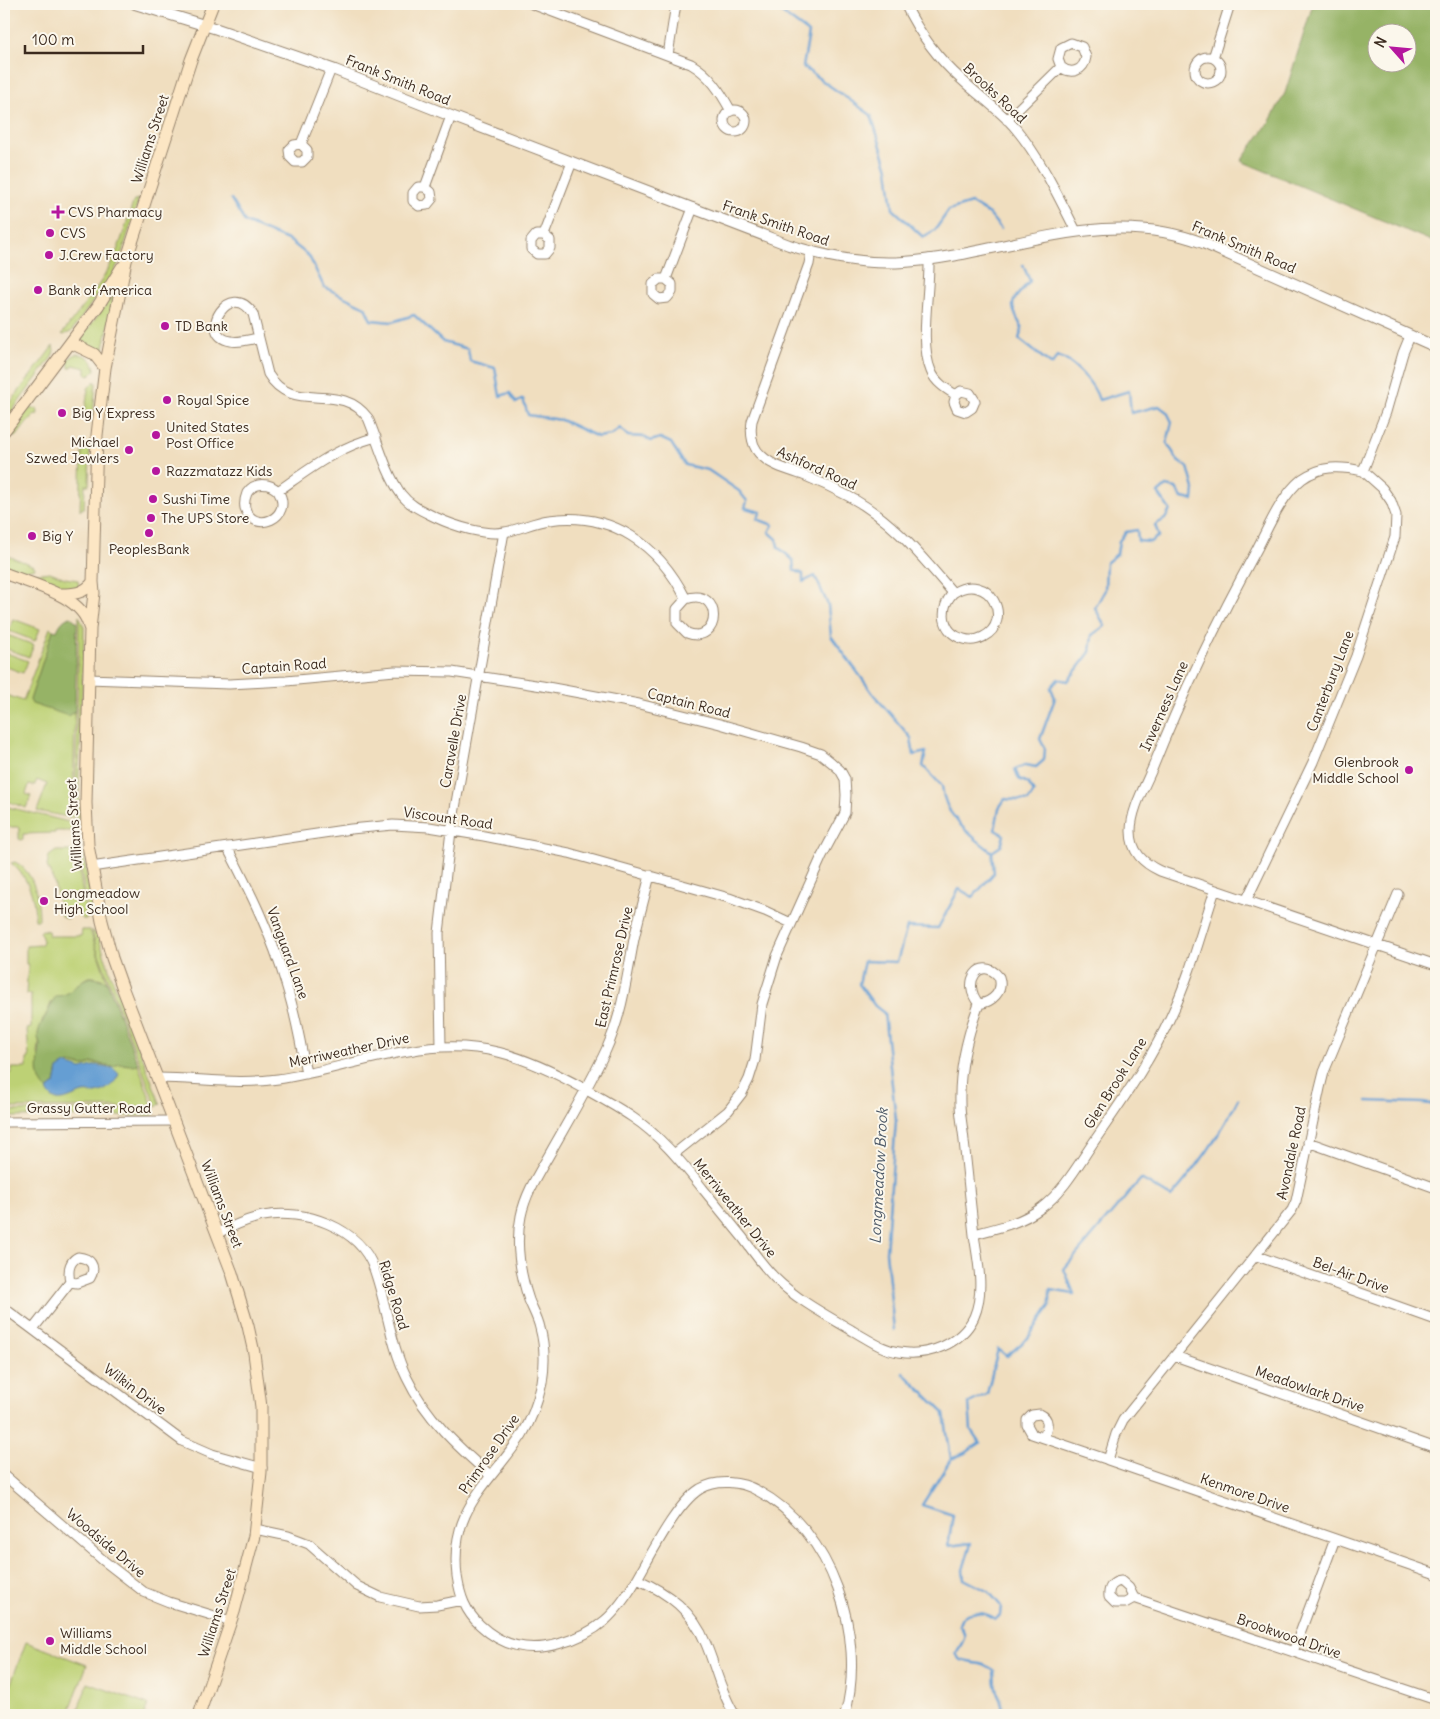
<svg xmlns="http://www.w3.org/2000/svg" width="1440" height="1719" viewBox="0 0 1440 1719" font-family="Delius,sans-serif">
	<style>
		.green { fill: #bdd174; stroke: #7c7e49 }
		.forest { fill: #96b366; stroke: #686e42; fill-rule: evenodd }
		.water { fill: #659ed3; stroke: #506478 }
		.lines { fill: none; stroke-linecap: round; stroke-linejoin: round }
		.stream { stroke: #659ed3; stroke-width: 2.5 }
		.minor-casing { stroke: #96846e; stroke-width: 11 }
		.tertiary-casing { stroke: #96846e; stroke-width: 12 }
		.secondary-casing { stroke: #96846e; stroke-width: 13 }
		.minor { stroke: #fff; stroke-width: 9 }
		.tertiary { stroke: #fff; stroke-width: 10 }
		.secondary { stroke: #fce6c4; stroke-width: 11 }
		.poi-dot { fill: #b5179e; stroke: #fbf7ec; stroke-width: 2 }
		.labels { text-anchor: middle; stroke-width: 4; stroke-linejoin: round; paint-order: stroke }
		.street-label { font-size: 14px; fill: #3b2a1e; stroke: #fbf7ec }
		.poi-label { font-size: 14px; fill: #3b2a1e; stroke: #fbf7ec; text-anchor: start }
		.water-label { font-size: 15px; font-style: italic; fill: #4c5866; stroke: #fbf7ec }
	</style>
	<rect width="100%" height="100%" fill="#fbf7ec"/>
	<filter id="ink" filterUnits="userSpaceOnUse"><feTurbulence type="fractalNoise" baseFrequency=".02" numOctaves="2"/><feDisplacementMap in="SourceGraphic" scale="10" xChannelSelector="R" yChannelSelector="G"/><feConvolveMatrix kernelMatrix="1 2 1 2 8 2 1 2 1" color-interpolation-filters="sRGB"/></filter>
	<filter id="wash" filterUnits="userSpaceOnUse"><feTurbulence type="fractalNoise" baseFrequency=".0096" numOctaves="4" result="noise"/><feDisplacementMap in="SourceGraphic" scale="20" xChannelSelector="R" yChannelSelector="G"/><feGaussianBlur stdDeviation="1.12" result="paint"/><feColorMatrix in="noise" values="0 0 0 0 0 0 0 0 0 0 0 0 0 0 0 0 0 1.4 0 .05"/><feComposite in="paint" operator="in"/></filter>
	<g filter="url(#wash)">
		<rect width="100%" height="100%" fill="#f0debf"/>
		<path class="green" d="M139,199L120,259L114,272L71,332L63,335L62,334C80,310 100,287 113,260C122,241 127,220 134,200Z
			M114,294H115L103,353L78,342Z
			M53,346L54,351L52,357L4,422V411Z
			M76,354C86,354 94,359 95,370L89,376L86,374V368L73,365L71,368H69L68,359Z
			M95,381L96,383L93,415L91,416L85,412L88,388Z
			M28,407L33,409L37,408L38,413L37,415L35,414L31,420H29L17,436L13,437L12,429Z
			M90,444L89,485H85L84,508L80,510L82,452Z
			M4,554L34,566L35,568L22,571L4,566Z
			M50,572L65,578L78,580L79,589L69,590L31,576L32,574Z
			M79,616L84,627V634L79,777L80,817L75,819Z
			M13,619L40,629L35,641L9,631Z
			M50,628L53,630L30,700L73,714L75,711L73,818L37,811L47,784L37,780L34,786L29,785L26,794L31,796L26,808L4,800V694L23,701Z
			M7,635L34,645L29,657L4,648Z
			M4,652L28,661L23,673L4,666Z
			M4,806L73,823L74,831H55V833L23,834V839L21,840L19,839V827H4Z
			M56,851H76L87,919H82L80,912L68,913L67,919L61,916L54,882L47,866L49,856Z
			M78,851L84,857L93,910L89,918Z
			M15,862C35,872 39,900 39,920H35C35,898 29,878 11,863Z
			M42,930L48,931L49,936H81L82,930H90L107,981C82,971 86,981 69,993C64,997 57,999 51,1003L47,1013L42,1021L38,1053L40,1067L38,1072L58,1069L69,1063L84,1066L92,1063H97L106,1066L113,1067L119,1064L132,1065L138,1064L153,1107L4,1108V1073H12V1068H27V1059L29,1058L27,1029L31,1028V994H26L28,964H26V946L41,945L43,941L40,932Z
			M92,930L98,936L111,975L160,1103L161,1104L156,1106L96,947Z
			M153,1109L155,1114L151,1116L4,1117V1111Z
			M26,1642L87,1665L68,1715H4V1702Z
			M88,1683L148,1705L144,1715H76Z"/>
		<path class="forest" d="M1313,4H1436V243L1241,161L1270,121L1285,93ZM1378,32H1408V62H1378Z
			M71,617L77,622L75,711L69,716L32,704L30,700L53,630L57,631C59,625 64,618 71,617Z
			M91,977L107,981L138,1064L133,1065L119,1064L113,1067L106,1066L97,1063H92L84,1066L69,1063L58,1069L55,1084L47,1090C34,1079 39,1060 40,1046C40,1042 37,1038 38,1034C39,1026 44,1020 47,1013C51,1007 52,1001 56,996C72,997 77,979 91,977Z"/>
		<path class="water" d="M66,1064L81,1069L97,1065L107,1068H113L119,1074C116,1083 105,1092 96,1093C92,1094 88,1092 84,1093C71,1095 56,1110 47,1090L55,1084L58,1069Z"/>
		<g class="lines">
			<path class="stream" d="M779,4L782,13L809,33L803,67L871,115L888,169L893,209L923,237L935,230L949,210L971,203L989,214L1001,229
				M231,199L245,222L290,241L309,256L324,287L365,307L371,320L392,322L414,315L443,342L468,349L470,361L495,368L500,396L510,393L516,403L523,399L528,415L561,420L598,437L611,435L620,428L628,436L644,437L651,441L660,438L671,443L685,465L708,470L739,491L747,501L745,508L761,512L757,519L773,525L769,532L777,539L778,547L793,560L794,570L803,574V582L815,576L828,605L831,636L874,695L911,738L914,755L926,752L923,766L942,786C944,816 970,835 992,852
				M1367,1101L1423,1103L1436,1105
				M894,1330L886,1252L896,1120L884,1013L875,1006L859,984L864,961L897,962L907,927L938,928L959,889L973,897L994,873L992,852L1001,846L1004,835L995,830L999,808L1005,799L1028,801L1034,792L1028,783L1019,779L1015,769L1026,765L1036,767L1044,760L1045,749L1040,739L1055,698L1051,688L1058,679L1068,681L1090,652L1092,635L1105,626L1095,608L1105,590L1106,563L1117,554L1119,541L1126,532L1137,530L1138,541L1150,542L1159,536L1155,525L1165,519L1170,510L1158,493L1166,486L1176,488L1182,498L1193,500L1194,489L1188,467L1179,462L1167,443L1172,422L1167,412L1159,406L1131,413L1129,391L1099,400C1094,383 1073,361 1057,356L1052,365L1019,339L1022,328C1008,301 1010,304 1030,281L1023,265
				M903,1373L944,1413L951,1459L922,1505L953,1515L948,1546L971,1543L963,1570L964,1579L989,1592L1001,1606L1000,1615L996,1619C984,1612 963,1607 959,1625C969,1635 963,1642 956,1653L959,1659C971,1665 984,1661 994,1671C994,1678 995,1685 997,1692C1000,1701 1006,1705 999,1714L991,1715
				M951,1459L967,1452L980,1443L971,1430L969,1403L987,1394L998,1349L1007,1356L1028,1338L1050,1306V1290L1074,1294L1064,1269L1141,1179L1171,1197C1199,1165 1219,1137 1238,1099"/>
		</g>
	</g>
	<g filter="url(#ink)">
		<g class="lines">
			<defs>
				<path id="minor" d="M532,4L691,64C710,75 720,91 731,111
					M905,4C919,33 938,59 962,80C980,97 1000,110 1016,129C1041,159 1058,196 1076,231
					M668,55L676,4
					M1195 70a13 13 0 1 1 26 0a13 13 0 1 1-26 0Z
					M1213,58L1230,4
					M724 121a11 11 0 1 1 22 0a11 11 0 1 1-22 0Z
					M1007,120L1061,67L1058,59L1061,48L1071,43L1082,47L1086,57C1084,71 1071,75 1061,67
					M301,144L307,150V157L302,162H295L290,157L289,150L294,145L301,144L331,69
					M425,187L431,192L432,199L427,205L419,206L413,201V193L418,187H425L451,116
					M544,235L550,240V248L545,254H537L531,249V241L536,235H544L572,162
					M811,252L809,264L752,421C750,434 752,448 762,456C772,466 789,470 803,475C818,481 833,488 848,496C892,519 921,556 953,593C939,608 941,633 964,639C970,641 977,640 983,637C1015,621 989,570 953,593
					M929,259C930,291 919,343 931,371C935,382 946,389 956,395L961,391L970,393L975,401L972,408L966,412L957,409L954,402L956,395
					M666,279L672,284V292L667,298L659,299L653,294V284L659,279H666L693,208
					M1410,336L1403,353L1386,412L1363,471C1340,466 1322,465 1302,479C1281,496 1269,526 1257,549C1218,620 1183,692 1153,767C1145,786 1131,810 1131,831C1131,852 1143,863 1160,871L1436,965
					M259,338C250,339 240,343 231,341C195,335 231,278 253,314L268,374C293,416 339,379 368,418C378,442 386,473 401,494C410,506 423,511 435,517C454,526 485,536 505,532C520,529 534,522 549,520C612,511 659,545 686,599L677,609V623L687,633C722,646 723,586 686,599
					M278,491C295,518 253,535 245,508C244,503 245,498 247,493C254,482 269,482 278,491C311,468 336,448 376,437
					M88,679L229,684L286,681L395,671L452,672L542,686L639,704L720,724L801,747L821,754L831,762L840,770L845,779L846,795L845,813L822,856L777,956L762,1004L755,1060L749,1079L742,1093L728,1111L674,1154
					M227,847C250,891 272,936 286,984C295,1013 301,1043 306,1074
					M91,867L351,829L393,825L429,827L484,836L569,853L729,898L765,911L791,923
					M1246,901L1313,762L1356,656L1395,537L1396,515L1391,501L1382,488L1363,471
					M441,1047L439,933L451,831L504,532
					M158,1078C198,1078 238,1085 278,1079C322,1073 364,1058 408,1051C477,1038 523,1055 583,1088C599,1097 616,1106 632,1117C661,1136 682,1163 703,1189C716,1205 730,1222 743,1238C753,1252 763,1266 775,1278C797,1300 826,1315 853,1331C868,1339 882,1350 899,1352C928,1357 961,1344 974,1317C985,1292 978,1261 974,1235C971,1204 967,1172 964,1141C963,1128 960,1116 960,1103C959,1069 967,1036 979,1004C960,982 981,955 999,977C1004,992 992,1002 979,1004
					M4,1122L174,1121
					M1308,1142L1436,1188
					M217,1233C232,1227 247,1219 263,1216C303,1208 360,1227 374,1269C387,1305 390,1344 407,1378C426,1418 458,1447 490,1475
					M974,1234C998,1228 1021,1223 1041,1208C1063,1192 1078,1165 1093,1143C1121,1102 1150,1062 1171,1016C1190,976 1201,932 1215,890
					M1257,1256L1436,1320
					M4,1308L182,1441L212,1454L262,1468
					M33,1329L70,1282L77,1283L90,1278C97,1266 90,1258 78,1257C68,1262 68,1272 70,1282
					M1175,1356L1436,1448
					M1044,1438C1047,1428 1051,1419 1040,1414L1032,1415L1027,1420V1425L1032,1434L1106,1459L1108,1460L1436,1574
					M1108,1460L1116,1434L1123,1420L1292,1210L1296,1201L1320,1088L1324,1072L1398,894
					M4,1475L104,1561L144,1592L169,1602L231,1621
					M255,1529L288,1536L309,1544L357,1586L380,1597L419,1606L437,1605L462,1600
					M637,1579C616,1614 599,1633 558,1644C529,1652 502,1646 480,1625C465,1611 460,1596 457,1576C449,1508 490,1484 522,1435C532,1419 538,1401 542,1383C545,1365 545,1346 540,1328C538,1318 533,1310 529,1300C520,1273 515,1244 521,1216C526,1191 541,1170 553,1148C571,1116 590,1084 606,1050C622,1015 627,977 634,939C639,917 645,896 650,875
					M1134,1598L1125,1603H1115L1109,1597C1108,1588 1112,1582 1121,1581L1129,1588L1134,1598L1436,1700
					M1293,1652L1335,1539
					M735,1715C721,1693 716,1668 706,1644C693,1611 668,1593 637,1579C651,1555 676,1504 700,1489C717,1479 741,1481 758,1491C832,1530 867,1636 845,1715"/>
				<path id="tertiary" d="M135,4L217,29L335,70L446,114L789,245C826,257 864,265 904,262C1006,255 1102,204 1203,243L1436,347"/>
				<path id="secondary" d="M71,343L94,354L105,368
					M4,431L98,306L122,267
					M4,573C30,584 83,595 89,627
					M60,594C73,594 84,594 93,582
					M199,1715L234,1612L254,1536L261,1472V1407L254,1353L248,1326L232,1273L123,989L112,958L102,921L88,845L86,803L90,629L94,593L93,582L97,435L105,368L126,261L191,60L213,4"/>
			</defs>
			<use href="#minor" class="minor-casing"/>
			<use href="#tertiary" class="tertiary-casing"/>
			<use href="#secondary" class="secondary-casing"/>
			<use href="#minor" class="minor"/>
			<use href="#tertiary" class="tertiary"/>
			<use href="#secondary" class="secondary"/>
		</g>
	</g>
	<g class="poi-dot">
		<path d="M55.5 204.5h5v5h5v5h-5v5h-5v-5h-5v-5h5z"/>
		<circle cx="50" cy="233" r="5"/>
		<circle cx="49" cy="255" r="5"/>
		<circle cx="38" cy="290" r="5"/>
		<circle cx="165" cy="326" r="5"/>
		<circle cx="167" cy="400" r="5"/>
		<circle cx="62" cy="413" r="5"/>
		<circle cx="156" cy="435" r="5"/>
		<circle cx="129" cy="450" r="5"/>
		<circle cx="156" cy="471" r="5"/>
		<circle cx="153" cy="499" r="5"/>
		<circle cx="151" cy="518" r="5"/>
		<circle cx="149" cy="533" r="5"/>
		<circle cx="32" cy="536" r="5"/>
		<circle cx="1409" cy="770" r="5"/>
		<circle cx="44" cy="901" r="5"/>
		<circle cx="50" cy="1641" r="5"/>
	</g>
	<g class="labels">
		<g class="street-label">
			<text transform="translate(398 80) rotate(22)" y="5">Frank Smith Road</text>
			<text transform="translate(995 93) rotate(43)" y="5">Brooks Road</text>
			<text transform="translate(150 139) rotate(-72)" y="5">Williams Street</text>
			<text transform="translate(776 223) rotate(19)" y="5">Frank Smith Road</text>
			<text transform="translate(1244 247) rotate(23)" y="5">Frank Smith Road</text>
			<text transform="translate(817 468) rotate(24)" y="5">Ashford Road</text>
			<text transform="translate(284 666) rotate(-4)" y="5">Captain Road</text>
			<text transform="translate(1330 681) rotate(-69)" y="5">Canterbury Lane</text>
			<text transform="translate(689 703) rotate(14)" y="5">Captain Road</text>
			<text transform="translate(1164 706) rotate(-66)" y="5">Inverness Lane</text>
			<text transform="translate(453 741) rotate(-80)" y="5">Caravelle Drive</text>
			<text transform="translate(448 818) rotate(8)" y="5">Viscount Road</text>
			<text transform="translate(74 825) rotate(-94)" y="5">Williams Street</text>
			<text transform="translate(288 953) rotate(70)" y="5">Vanguard Lane</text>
			<text transform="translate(614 967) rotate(-77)" y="5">East Primrose Drive</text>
			<text transform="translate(349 1050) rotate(-12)" y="5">Merriweather Drive</text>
			<text transform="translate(1115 1083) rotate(-58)" y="5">Glen Brook Lane</text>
			<text x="89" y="1113">Grassy Gutter Road</text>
			<text transform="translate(1291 1153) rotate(-78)" y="5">Avondale Road</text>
			<text transform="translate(222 1204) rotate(69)" y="5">Williams Street</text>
			<text transform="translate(735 1208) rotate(51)" y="5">Merriweather Drive</text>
			<text transform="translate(1351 1275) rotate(20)" y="5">Bel-Air Drive</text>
			<text transform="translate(394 1295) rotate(73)" y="5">Ridge Road</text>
			<text transform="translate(135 1389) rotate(37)" y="5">Wilkin Drive</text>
			<text transform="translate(1310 1389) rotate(19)" y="5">Meadowlark Drive</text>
			<text transform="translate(489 1454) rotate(-55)" y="5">Primrose Drive</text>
			<text transform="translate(1245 1493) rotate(19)" y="5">Kenmore Drive</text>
			<text transform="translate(106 1543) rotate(40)" y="5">Woodside Drive</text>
			<text transform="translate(217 1613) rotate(-72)" y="5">Williams Street</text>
			<text transform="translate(1289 1636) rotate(19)" y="5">Brookwood Drive</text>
		</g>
		<g class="poi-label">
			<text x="68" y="217">CVS Pharmacy</text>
			<text x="60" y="238">CVS</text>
			<text x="59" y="260">J.Crew Factory</text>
			<text x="48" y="295">Bank of America</text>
			<text x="175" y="331">TD Bank</text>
			<text x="177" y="405">Royal Spice</text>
			<text x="72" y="418">Big Y Express</text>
			<text x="166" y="432">United States<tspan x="166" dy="16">Post Office</tspan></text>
			<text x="119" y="447" text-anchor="end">Michael<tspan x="119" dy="16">Szwed Jewlers</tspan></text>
			<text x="166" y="476">Razzmatazz Kids</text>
			<text x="163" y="504">Sushi Time</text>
			<text x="161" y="523">The UPS Store</text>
			<text x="42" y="541">Big Y</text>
			<text x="149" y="554" text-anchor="middle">PeoplesBank</text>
			<text x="1399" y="767" text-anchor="end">Glenbrook<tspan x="1399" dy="16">Middle School</tspan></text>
			<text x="54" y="898">Longmeadow<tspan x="54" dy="16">High School</tspan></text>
			<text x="60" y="1638">Williams<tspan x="60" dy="16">Middle School</tspan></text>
		</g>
		<g class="water-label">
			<text transform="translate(879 1176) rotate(-87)" y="5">Longmeadow Brook</text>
		</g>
	</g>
	<rect width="1440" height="1719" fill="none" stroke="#fbf7ec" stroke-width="20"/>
	<g transform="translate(1392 48) rotate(297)"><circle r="24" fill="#fbf7ec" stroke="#aea59a"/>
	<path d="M0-4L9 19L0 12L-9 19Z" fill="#b5179e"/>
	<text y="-8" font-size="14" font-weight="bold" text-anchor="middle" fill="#3b2a1e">N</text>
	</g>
	<path d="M25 45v8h118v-8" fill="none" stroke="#3b2a1e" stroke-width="2.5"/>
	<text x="32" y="45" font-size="15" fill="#3b2a1e" stroke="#fbf7ec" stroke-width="4" paint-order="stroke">100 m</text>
</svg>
